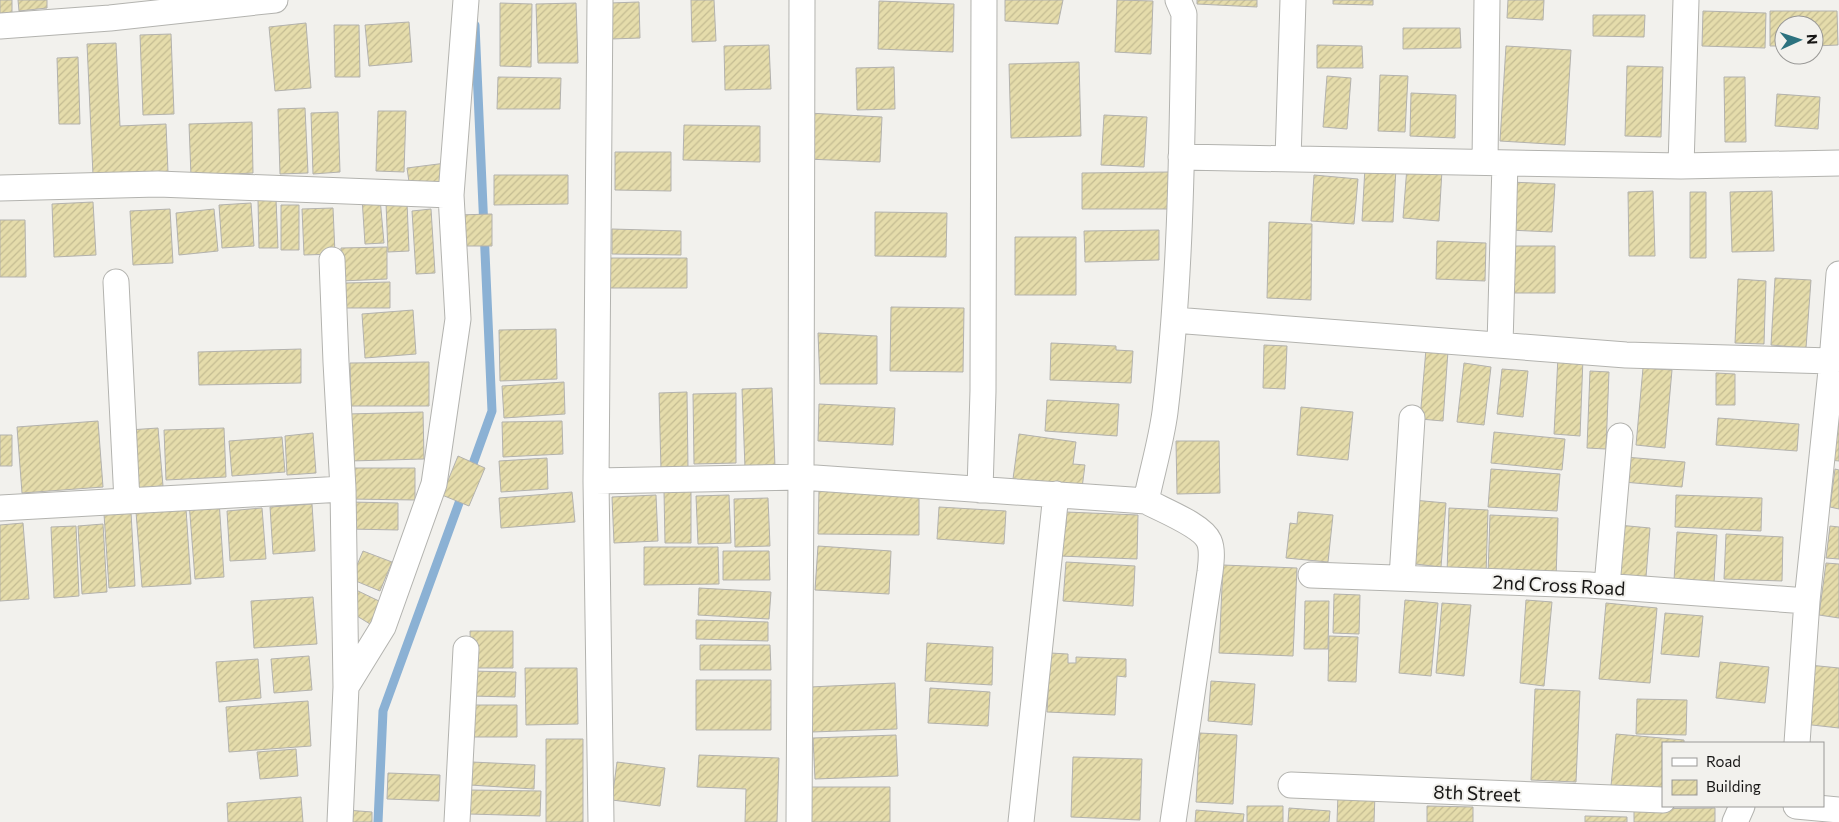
<svg xmlns="http://www.w3.org/2000/svg" width="1839" height="822" viewBox="0 0 1839 822" font-family="Commissioner,sans-serif">
	<style>
		.lines { fill: none; stroke-linecap: round; stroke-linejoin: round }
		.stream { stroke: #8bb1d4; stroke-width: 9 }
		.building { fill: url(#building-hatch); stroke: #b3b2ae }
		.minor-casing { stroke: #b3b3af; stroke-width: 27 }
		.minor { stroke: #fff; stroke-width: 25 }
		.labels { text-anchor: middle; stroke-width: 4; stroke-linejoin: round; paint-order: stroke }
		.street-label { font-size: 19px; fill: #171615; stroke: #f2f1ed }
	</style>
	<defs>
		<pattern id="building-hatch" width="6" height="6" patternUnits="userSpaceOnUse" patternTransform="scale(1.25)"><rect width="6" height="6" fill="#e5dcab"/><path d="M-1 1l2-2M0 6l6-6M5 7l2-2" fill="none" stroke="#c4bc92"/></pattern>
	</defs>
	<rect width="100%" height="100%" fill="#f2f1ed"/>
	<g class="lines">
		<path class="stream" d="M470,472L492,411L475,25
			M378,822L383,711L463,492"/>
	</g>
	<path class="building" d="M0,0H12V16H0Z
		M18,0H47V8L19,11Z
		M691,0H714L716,41L692,42Z
		M1005,0H1063L1058,24L1005,21Z
		M1117,0L1153,1L1151,54L1115,52Z
		M1197,0H1257V7L1197,4Z
		M1333,0H1373V5L1333,4Z
		M1508,0H1544L1543,20L1507,18Z
		M879,1L954,4L953,52L878,49Z
		M639,2L640,38L611,39L610,3Z
		M500,3L532,4L531,67L500,66Z
		M576,3L578,63H538L536,4Z
		M1703,11L1766,13L1765,48L1702,46Z
		M1770,11H1837L1838,45L1814,46V25H1784V46H1770Z
		M1593,15H1645L1644,37L1593,36Z
		M409,22L412,62L369,66L365,25Z
		M306,23L311,88L275,91L269,27Z
		M334,25H359L360,77H335Z
		M1403,28H1460L1461,48L1403,49Z
		M171,34L174,114L143,115L140,35Z
		M116,43L120,126L166,124L168,172L93,175L87,44Z
		M769,45L771,89L725,90L724,46Z
		M1317,45L1362,46L1363,68H1317Z
		M1506,46L1571,50L1565,145L1500,141Z
		M78,57L80,124H59L57,58Z
		M1079,62L1081,136L1011,138L1009,64Z
		M1627,66L1663,67L1661,137L1625,136Z
		M894,67L895,109L857,110L856,68Z
		M1380,75L1408,76L1405,132L1378,131Z
		M1327,76L1351,78L1347,129L1323,127Z
		M498,77L561,78L560,109H497Z
		M1724,77H1745L1746,142H1725Z
		M1411,93L1456,95L1455,138L1410,136Z
		M1777,94L1820,97L1818,129L1775,126Z
		M305,108L308,173L280,174L278,109Z
		M378,111H406L404,172L376,171Z
		M338,112L340,172L313,174L311,113Z
		M808,113L882,117L880,162L806,159Z
		M1104,115L1147,117L1144,167L1101,165Z
		M252,122L253,173L191,176L189,124Z
		M684,125L760,126V162L683,160Z
		M615,152H671V191L615,190Z
		M446,163L448,184L410,189L407,168Z
		M1365,167L1396,168L1393,222L1362,221Z
		M1407,167L1442,170L1439,221L1403,218Z
		M1169,172V209H1082V173Z
		M494,175H568V204L494,205Z
		M1314,175L1358,179L1354,224L1311,221Z
		M1510,182L1555,184L1552,232L1508,230Z
		M1653,191L1655,256H1629L1628,192Z
		M1772,191L1774,251L1732,252L1730,192Z
		M1690,192H1706V258H1690Z
		M362,198H380L384,243L365,244Z
		M276,199L278,248H259L258,200Z
		M93,202L96,255L54,257L52,204Z
		M407,202L409,251L388,252L386,203Z
		M251,203L254,246L222,248L219,205Z
		M281,205H299V250H281Z
		M333,208L335,254L304,255L302,209Z
		M170,209L173,263L133,265L130,211Z
		M214,209L218,251L179,255L176,213Z
		M431,209L435,273L416,274L412,211Z
		M875,212L947,213L946,257L875,256Z
		M492,214V246H457V215Z
		M0,220H25L26,277H0Z
		M1269,222L1312,224L1311,300L1267,298Z
		M612,229L681,231V255L612,254Z
		M1159,230V260L1085,262L1084,231Z
		M1015,237H1076V295H1015Z
		M1437,241L1486,243L1485,281L1436,279Z
		M1509,246H1555V293H1509Z
		M387,247V279L341,281V248Z
		M606,258H687V288H606Z
		M1775,278L1811,280L1806,348L1771,345Z
		M1738,279L1766,281L1764,344L1735,343Z
		M390,282V308H345V283Z
		M891,307L964,308L963,372L890,371Z
		M413,310L416,354L365,358L362,314Z
		M556,329L557,379L500,381L499,330Z
		M818,333L877,336V384H820Z
		M1051,343L1116,346V350L1133,351L1131,383L1050,380Z
		M1264,345L1287,346L1285,389L1263,388Z
		M301,349V383L199,385L198,352Z
		M1426,349L1448,351L1443,421L1420,419Z
		M1558,357L1583,358L1580,436L1554,434Z
		M429,362V406H351L350,363Z
		M1464,363L1491,367L1484,425L1457,422Z
		M1643,368L1672,370L1665,448L1636,445Z
		M1502,369L1528,371L1523,417L1497,414Z
		M1590,371L1609,372L1606,449L1587,448Z
		M1716,373L1735,374V405H1716Z
		M564,382L565,414L504,418L502,386Z
		M772,388L775,467L745,468L742,389Z
		M687,392L688,469L661,470L659,393Z
		M736,393V463L694,464L693,394Z
		M1047,400L1119,404L1117,436L1045,431Z
		M819,404L895,408L893,445L818,441Z
		M1301,407L1353,412L1348,460L1297,455Z
		M423,412L424,459L350,461L348,414Z
		M1718,418L1799,424L1797,451L1716,445Z
		M98,421L103,487L22,493L17,427Z
		M562,421L563,454L503,457L502,422Z
		M1834,421L1839,422V461L1829,460Z
		M158,428L163,486L134,488L129,430Z
		M224,428L226,477L166,480L164,430Z
		M1494,432L1565,439L1562,470L1491,463Z
		M313,433L316,473L287,475L285,436Z
		M1019,434L1076,442L1073,464L1085,465L1082,488L1013,479Z
		M0,435H12V466H0Z
		M282,437L285,472L232,476L229,441Z
		M1176,441H1219L1220,493L1177,494Z
		M458,456L485,468L469,506L442,495Z
		M1625,457L1685,462L1682,487L1623,482Z
		M547,458L548,489L501,492L499,461Z
		M349,468H415V500L349,499Z
		M1491,469L1560,474L1557,511L1488,507Z
		M1835,469L1839,470V509L1830,507Z
		M819,490L919,492V535L818,534Z
		M664,491H691V543H665Z
		M572,492L575,522L501,528L499,498Z
		M656,495L658,541L614,543L612,497Z
		M729,495L731,543L698,544L696,496Z
		M1676,495L1762,498L1761,531L1675,527Z
		M768,498L770,546L735,547L734,499Z
		M219,500L224,577L195,579L189,502Z
		M1413,500L1446,503L1441,567L1407,563Z
		M349,502L398,503V530L349,529Z
		M312,504L315,551L273,554L270,507Z
		M939,507L1006,511L1004,544L937,539Z
		M262,508L266,559L230,561L227,511Z
		M1449,508L1488,510L1486,575L1447,574Z
		M186,509L191,584L142,587L136,512Z
		M131,512L135,586L109,588L104,514Z
		M1066,512L1138,515L1137,559L1059,556L1060,527H1066Z
		M1298,512L1333,515L1328,562L1286,558L1290,523L1297,524Z
		M1490,515L1558,518L1556,578L1488,575Z
		M23,523L29,599L0,601V525Z
		M103,524L107,592L82,594L78,526Z
		M1618,525L1650,528L1646,577L1614,575Z
		M76,526L79,596L54,598L51,527Z
		M1830,526L1839,527V559L1826,558Z
		M1677,532L1717,535L1714,583L1674,580Z
		M1726,534L1783,537L1782,581L1724,579Z
		M818,546L891,551L889,594L815,590Z
		M644,547H718L719,584L644,585Z
		M363,551L392,562L380,591L351,579Z
		M723,551H769L770,580H723Z
		M1066,562L1135,566L1133,606L1063,601Z
		M1826,563L1839,564V618L1819,615Z
		M1223,565L1297,568L1293,656L1219,653Z
		M699,588L771,592L769,619L698,615Z
		M354,589L381,602L370,624L352,613Z
		M1334,594L1360,595L1359,634L1333,633Z
		M313,597L317,644L254,648L251,601Z
		M1405,600L1438,603L1431,676L1399,673Z
		M1526,600L1552,602L1544,686L1520,683Z
		M1305,601H1329L1328,649H1304Z
		M1442,603L1471,605L1464,676L1436,673Z
		M1606,603L1657,608L1650,683L1599,679Z
		M1665,613L1703,616L1699,657L1661,654Z
		M696,620L768,622V641L696,639Z
		M470,631H513V668H471Z
		M1329,636L1358,637L1356,682L1328,681Z
		M927,643L993,647L992,685L925,681Z
		M700,645H770L771,670H700Z
		M1050,653L1068,654V663H1076V657L1126,659V677L1117,676L1115,715L1047,712Z
		M309,656L312,690L274,693L271,659Z
		M258,659L261,698L219,702L216,662Z
		M1720,662L1769,667L1765,703L1716,698Z
		M1809,665L1839,668V728L1803,724Z
		M525,668H577L578,724L526,725Z
		M469,671L516,672L515,697L469,696Z
		M696,680H771V730H696Z
		M1211,681L1255,684L1252,725L1208,721Z
		M895,683L897,729L812,732L810,687Z
		M930,688L990,692L988,726L928,723Z
		M1535,689L1580,691L1576,782L1531,780Z
		M1637,699L1687,700L1686,735L1636,734Z
		M308,701L311,746L229,752L226,707Z
		M470,705H517V737H470Z
		M1200,733L1237,735L1233,804L1196,802Z
		M1616,734L1684,740V743H1663V790L1611,786Z
		M896,735L898,776L815,779L813,738Z
		M546,739H583V822H546Z
		M296,749L298,776L260,779L257,752Z
		M699,755L779,758L777,822H745L746,789L697,787Z
		M1073,757L1142,759L1140,820L1071,817Z
		M472,762L535,765L534,789L470,785Z
		M617,762L665,768L660,806L612,800Z
		M388,773L440,775L439,801L387,799Z
		M810,787H890V822H810Z
		M470,790L541,791L540,816L469,814Z
		M1338,794H1375L1374,822H1337Z
		M301,797L303,822H228L227,803Z
		M1247,806H1283V822H1247Z
		M1427,806L1473,807V822H1427Z
		M1289,808L1330,811L1329,822H1288Z
		M1715,808V822H1634V809Z
		M346,810L372,812V822H346Z
		M1196,810L1244,814L1243,822H1195Z
		M1585,816L1627,817V822H1585Z"/>
	<g class="lines">
		<defs>
			<path id="minor" d="M802,0L801,477L1146,501C1152,472 1161,442 1165,412C1181,280 1182,147 1184,14L1178,0
				M0,26L110,18L275,0
				M1181,157L1681,166L1839,163
				M1288,159L1293,0
				M1485,162L1487,0
				M1681,166L1686,0
				M0,188L158,184L451,195
				M116,282L127,501
				M1174,320L1626,355L1832,361
				M1500,345L1505,163
				M596,481L600,0
				M980,490L983,391L984,0
				M1146,501C1162,510 1202,525 1209,541C1213,550 1211,563 1210,572L1173,822
				M0,508L343,489L336,362L332,260
				M1311,575L1589,585L1807,601
				M1402,578L1412,418
				M1607,586L1620,436
				M346,687L383,627L434,484L458,319L451,195L466,0
				M1797,743L1807,601L1832,361L1839,274
				M1291,785L1663,800
				M1796,806L1839,810
				M340,822L346,687L343,489
				M457,822L466,649
				M601,822L596,481L801,477L799,822
				M1021,822L1056,494
				M1735,822L1742,806"/>
		</defs>
		<use href="#minor" class="minor-casing"/>
		<use href="#minor" class="minor"/>
	</g>
	<g class="labels">
		<g class="street-label">
			<text transform="translate(1559 585) rotate(3)" y="7">2nd Cross Road</text>
			<text transform="translate(1477 793) rotate(2)" y="7">8th Street</text>
		</g>
	</g>
	<rect x="1662" y="742" width="162" height="65" fill="#f2f1ed" stroke="#9a9997"/>
	<rect x="1672" y="758" width="25" height="8" fill="#ffffff" stroke="#9a9997"/>
	<text x="1706" y="767" font-size="15" fill="#171615">Road</text>
	<rect x="1672" y="780" width="25" height="15" fill="url(#building-hatch)" stroke="#9a9997"/>
	<text x="1706" y="792" font-size="15" fill="#171615">Building</text>
	<g transform="translate(1799 40) rotate(87)"><circle r="24" fill="#f2f1ed" stroke="#9a9997"/>
	<path d="M0-4L9 19L0 12L-9 19Z" fill="#2c727f"/>
	<text y="-8" font-size="14" font-weight="bold" text-anchor="middle" fill="#171615">N</text>
	</g>
</svg>
